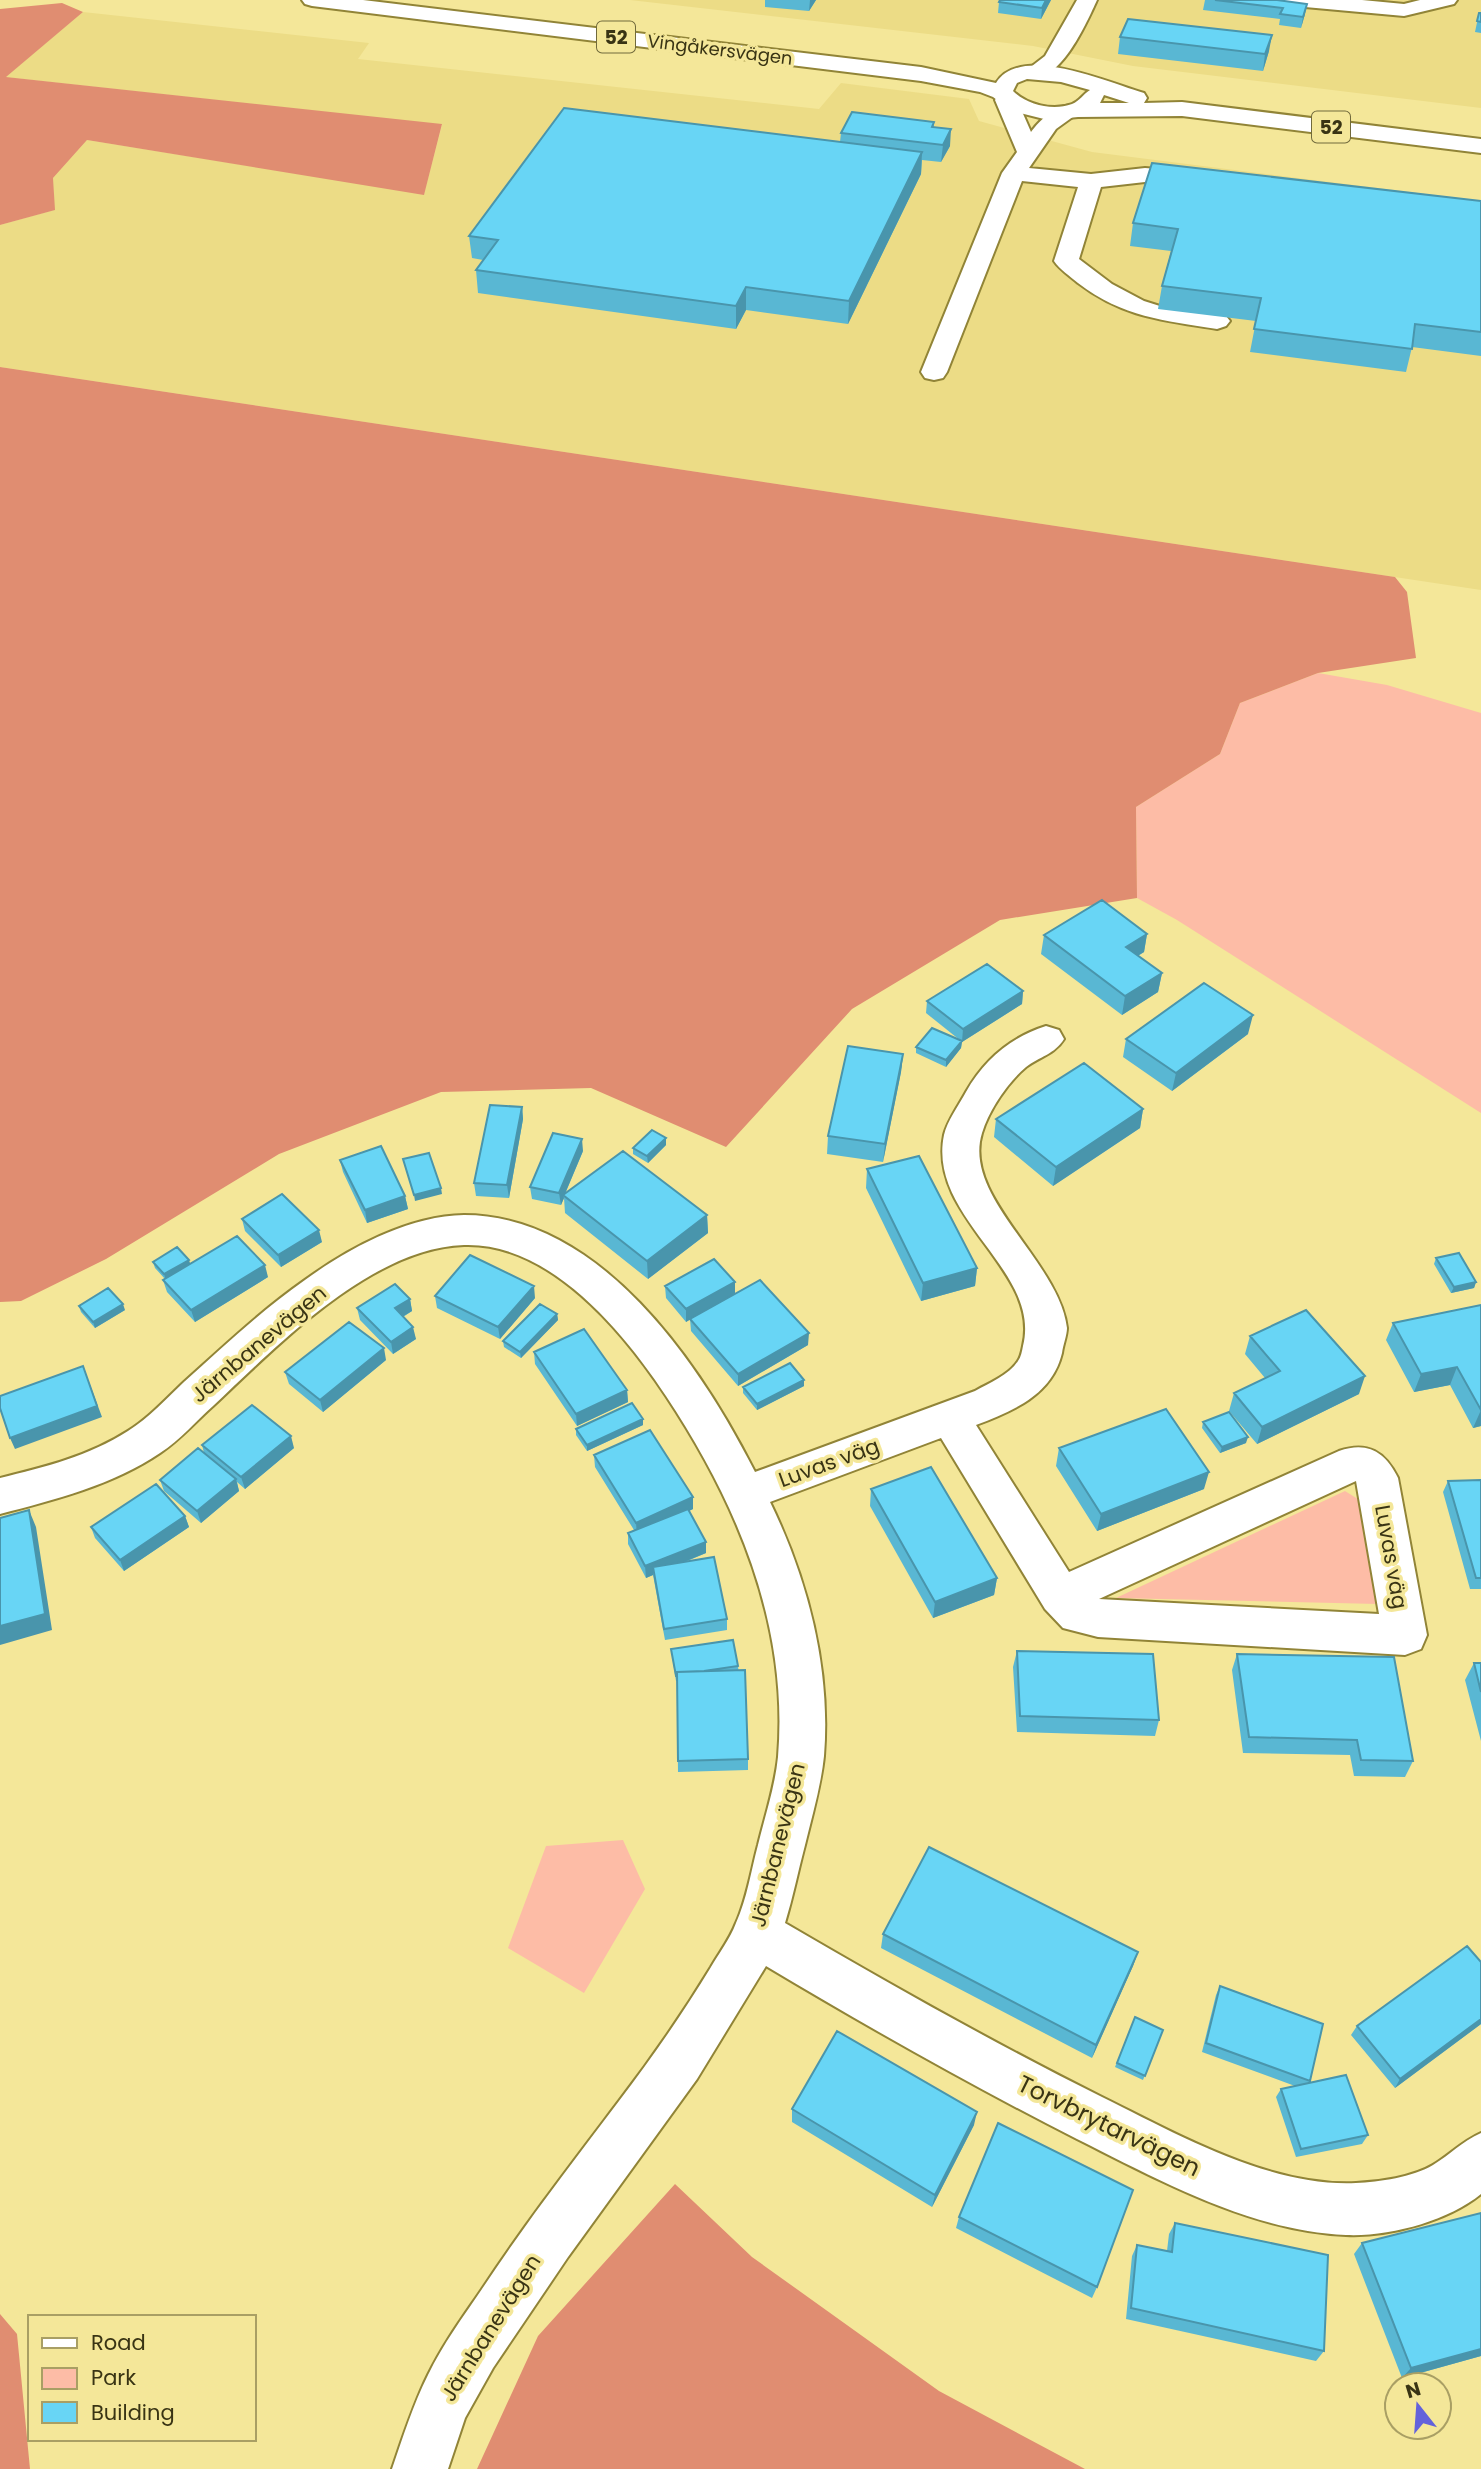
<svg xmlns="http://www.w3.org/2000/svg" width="1481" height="2469" viewBox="0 0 1481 2469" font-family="Poppins,sans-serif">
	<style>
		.built { fill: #ecdc86 }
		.green { fill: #fdbca6 }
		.forest { fill: #e08d71 }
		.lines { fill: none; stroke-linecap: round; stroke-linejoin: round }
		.minor-casing { stroke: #918437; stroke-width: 4 }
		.major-casing { stroke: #918437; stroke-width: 4 }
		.minor { fill: #fff; fill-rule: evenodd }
		.major { fill: #fff; fill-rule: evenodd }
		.wall { fill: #59b7d3 }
		.shaded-wall { fill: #4995ac }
		.building { fill: #68d5f5; stroke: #4995ac; stroke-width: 2 }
		.labels { text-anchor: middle; stroke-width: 7; stroke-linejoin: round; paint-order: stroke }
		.far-street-label { font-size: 18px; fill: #393414; stroke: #f4e799 }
		.shield { fill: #f4e799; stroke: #716a3c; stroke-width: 2 }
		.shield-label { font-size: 19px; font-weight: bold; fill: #393414 }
		.street-label { font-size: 21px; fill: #393414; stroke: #f4e799 }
		.near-street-label { font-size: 24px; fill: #393414; stroke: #f4e799 }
	</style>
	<rect width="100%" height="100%" fill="#f4e799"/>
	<path class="built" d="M630,0H1481V108L1133,66L1033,46Z
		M83,12L369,43L358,59L819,109L841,83L969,99L979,121L1092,152L1481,201V590L0,367V225L54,210L53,178L87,140L424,194L442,125L5,77Z"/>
	<path class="green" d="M1318,673L1387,685L1481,713V1113L1177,920L1137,898L1136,807L1220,754L1240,703Z
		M1345,1491L1361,1501L1378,1604L1116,1598Z
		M623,1840L645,1889L584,1993L508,1948L546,1846Z"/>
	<path class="forest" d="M62,3L83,12L6,77L442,124L424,195L87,140L53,178L55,210L0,225V9Z
		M0,367L1395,577L1407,592L1416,658L1318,673L1240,703L1220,754L1136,807L1137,898L1000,920L852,1009L726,1147L591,1088L441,1092L279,1154L106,1259L21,1301L0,1302Z
		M675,2184L752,2257L939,2391L1085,2469H477L538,2336Z
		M0,2314L17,2334L30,2469H0Z"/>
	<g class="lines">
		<defs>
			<path id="minor" d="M1077,0H1097C1086,24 1059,86 1026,78L1023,73L1045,56Z
				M1284,0H1362L1404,4L1420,0H1457L1454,4L1404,16L1294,6L1287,4Z
				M1006,93L1014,95L1017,100L1031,132C1041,118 1059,102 1078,106L1081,111L1056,129L1029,168L1091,174L1145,168L1209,173L1213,178L1209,183L1201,185L1145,182L1101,187L1079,259L1112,284L1144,301L1163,307L1226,316L1230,321L1226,326L1217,329C1163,320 1124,318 1078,283C1070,276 1060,270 1054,261L1078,187L1022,181L947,372L943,378L934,380L925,378L921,372L1002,173L1017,152L995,100L998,95Z
				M1046,1026L1059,1030L1064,1039C1055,1054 1039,1057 1026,1067C1008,1082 989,1110 982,1133C962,1197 1059,1261 1067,1328C1067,1335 1063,1345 1062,1353C1052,1395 1013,1411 976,1425L1069,1572L1339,1451C1368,1441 1385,1452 1398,1478L1427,1635L1421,1649L1405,1655L1098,1637L1063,1628L1045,1609L941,1438L770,1502C808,1580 831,1669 824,1756C821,1786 812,1816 805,1845C798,1871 793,1897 785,1923C889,1984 994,2043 1102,2097C1177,2134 1269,2187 1356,2183C1379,2182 1413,2177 1433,2165C1451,2154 1461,2142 1481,2133V2194C1448,2221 1389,2237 1346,2235C1251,2231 1161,2181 1077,2139C971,2085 868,2027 766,1966L697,2079L568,2257L493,2368L465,2418L448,2469H392C403,2437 413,2405 428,2375C443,2344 463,2317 482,2289C525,2224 572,2163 619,2101C652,2058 683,2013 711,1967C719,1953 730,1939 736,1923C747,1899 751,1871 758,1845C765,1816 775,1787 778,1757C789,1625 737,1503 666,1396C623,1331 549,1242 464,1245C371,1248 277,1346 213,1406C195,1422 180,1440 160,1453C113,1485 54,1500 0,1514V1478C45,1467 89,1456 128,1431C149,1418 166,1399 184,1382C223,1347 262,1310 305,1280C349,1248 408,1216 464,1215C600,1215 700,1364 755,1472L975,1391C989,1383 1009,1375 1018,1361C1021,1357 1022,1351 1023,1346C1042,1270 927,1218 944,1135C947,1121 959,1105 966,1092C984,1060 1011,1037 1046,1026ZM1356,1481L1379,1614L1099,1599Z"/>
			<path id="major" d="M302,0H363L921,67L996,83C1021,43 1109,83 1144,93L1147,98L1144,103L1182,102L1481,139V153L1182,116L1078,117L1048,120L1012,111L993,97L980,92L921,81L312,6L305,4ZM1027,79L1061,82L1090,90C1083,94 1080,101 1072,104C1053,111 1027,105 1013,91L1017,83ZM1104,95L1129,103H1100Z"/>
		</defs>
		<use href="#minor" class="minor-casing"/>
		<use href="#major" class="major-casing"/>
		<use href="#minor" class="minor"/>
		<use href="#major" class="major"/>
	</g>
	<path class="wall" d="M765,0H816L809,11L765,7Z
		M1000,0H1051L1041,19L998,13L999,2Z
		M1205,0H1277L1305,14L1301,28L1279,25L1280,19L1203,10Z
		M1479,13H1481V33L1475,32Z
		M1120,37L1269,51L1263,71L1118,54Z
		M934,122V127L950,146L941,162L922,160L921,174L848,324L746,310L736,329L478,293L476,270L483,260L472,258L469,236L840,142L841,133Z
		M1481,201V356L1412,347L1406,372L1250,352L1256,321L1158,309L1162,286L1171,251L1130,246L1133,223Z
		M1147,934L1144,952L1138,956L1162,973L1158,992L1122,1015L1041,954L1044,935Z
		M1023,991L1022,1004L962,1042L961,1048L946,1067L916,1053V1047L961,1041L926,1013L927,1001Z
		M1248,1034L1172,1091L1123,1057L1126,1039Z
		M903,1054L901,1072L883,1162L827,1154L828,1136Z
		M522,1107L523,1119L509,1198L476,1196L474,1183Z
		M1143,1109L1140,1128L1053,1186L994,1137L996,1119Z
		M666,1145L648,1163L633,1154V1148Z
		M583,1151L565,1194L707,1215L708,1233L648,1279L565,1213L564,1198L561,1205L532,1199L530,1187Z
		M340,1160L405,1196L408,1209L367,1223L343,1172Z
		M867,1169L977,1268L975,1286L921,1301L866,1188Z
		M242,1219L322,1242L281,1267L245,1231Z
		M1436,1258L1476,1282L1474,1288L1451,1293L1434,1264Z
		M153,1262L191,1264L268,1277L195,1322L167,1292L163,1280L165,1279L155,1268Z
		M735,1282V1294L808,1345L738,1386L691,1331L690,1319L686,1322L666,1298L665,1286Z
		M435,1296L535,1298L500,1339L437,1308Z
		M410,1299L412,1311L403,1317L416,1339L393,1354L360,1320L357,1308Z
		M1481,1305V1426L1473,1428L1450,1385L1414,1392L1386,1340L1393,1323Z
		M79,1306L125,1310L95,1328L81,1312Z
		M557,1314L558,1320L521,1358L504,1347L503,1341Z
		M1250,1336L1359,1394L1257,1444L1229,1411L1234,1393L1265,1378L1245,1354Z
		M534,1352L627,1390L628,1402L577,1426L535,1364Z
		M386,1360L323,1412L289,1384L285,1372Z
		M804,1386L757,1410L743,1393V1387Z
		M643,1419V1425L587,1451L576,1435V1429Z
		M1203,1422L1246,1443L1220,1453L1202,1428Z
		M202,1445L294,1448L245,1489L237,1482L239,1491L201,1523L164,1491L160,1480L204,1453Z
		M1059,1448L1204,1489L1097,1531L1056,1466Z
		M594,1455L693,1509L689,1511L706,1553L685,1562L727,1619V1630L665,1640L653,1575L646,1578L628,1544V1533L634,1530L595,1467Z
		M1481,1480V1589H1470L1443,1492L1448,1481Z
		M871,1489L997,1578L994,1595L933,1618L870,1506Z
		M185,1516L189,1527L124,1571L95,1538L91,1527Z
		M671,1649L738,1666L748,1759V1770L678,1772L677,1681H676Z
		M1017,1651L1159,1720L1155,1736L1017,1732L1013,1667Z
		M1237,1654L1413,1761L1405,1777L1354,1776L1350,1755L1243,1753L1232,1670Z
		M1474,1663H1481V1741L1465,1680Z
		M883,1934L1138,1952L1133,1966L1092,2058L881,1948Z
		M1481,1962V2024L1395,2088L1351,2035L1357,2026Z
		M1220,1986L1310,2081L1309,2083L1368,2135L1362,2144L1296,2157L1276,2097L1281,2089L1295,2086L1202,2052L1216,1995Z
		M1135,2017L1163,2030L1143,2080L1115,2067Z
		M792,2109L974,2125L932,2207L792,2122Z
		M1481,2213V2356L1402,2378L1354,2254L1362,2243Z
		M959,2217L1097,2287L1092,2298L956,2228Z
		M1175,2223L1324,2351L1316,2361L1126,2319L1132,2256L1137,2245L1167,2251L1169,2234Z"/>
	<path class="shaded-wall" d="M810,0H816L809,11Z
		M1046,0H1051L1041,19L1042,8Z
		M1307,4L1305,14L1301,28L1303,17Z
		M1272,35L1269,51L1263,71L1265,54Z
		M951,129L950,146L941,162L943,145Z
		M922,152L921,174L848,324L849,301Z
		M746,287V310L736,329V306Z
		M1147,934L1144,952L1122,965L1126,947Z
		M1162,973L1158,992L1122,1015L1125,996Z
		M1023,991L1022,1004L962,1042L963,1029Z
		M1253,1015L1248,1034L1172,1091L1176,1073Z
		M962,1041L961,1048L946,1067V1060Z
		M903,1054L901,1072L883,1162L885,1144Z
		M522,1107L523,1119L509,1198L507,1185Z
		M1143,1109L1140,1128L1053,1186L1056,1167Z
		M666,1138V1145L648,1163L647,1156Z
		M582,1139L583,1151L564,1196L563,1195L564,1198L561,1205L559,1193Z
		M441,1188L442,1194L415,1201L414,1195Z
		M405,1196L408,1209L367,1223L365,1210Z
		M707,1215L708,1233L648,1279L647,1261Z
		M319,1230L322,1242L281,1267L278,1255Z
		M189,1260L191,1266L166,1281L164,1274Z
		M265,1265L268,1277L195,1322L191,1310Z
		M977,1268L975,1286L921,1301L923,1283Z
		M735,1282V1294L686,1322V1309Z
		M1476,1282L1474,1288L1451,1293L1454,1287Z
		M534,1286L535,1298L500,1339L498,1327Z
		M410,1299L412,1311L397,1320L395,1308Z
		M123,1304L125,1310L95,1328L93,1322Z
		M557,1314L558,1320L521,1358L520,1352Z
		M413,1327L416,1339L393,1354L391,1342Z
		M809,1333L808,1345L738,1386V1374Z
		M384,1348L386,1360L323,1412L320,1400Z
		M83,1366L102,1417L15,1449L10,1438Z
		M1457,1367L1450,1385L1414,1392L1421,1374Z
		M1365,1376L1359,1394L1257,1444L1262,1427Z
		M804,1380V1386L757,1410V1404Z
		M627,1390L628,1402L577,1426L576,1414Z
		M1481,1410V1426L1473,1428Z
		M643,1419V1425L587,1451V1445Z
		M291,1436L294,1448L245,1489L241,1477Z
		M1248,1437L1246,1443L1220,1453L1222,1447Z
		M1209,1472L1204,1489L1097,1531L1101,1514Z
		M236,1479L239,1491L201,1523L197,1511Z
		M693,1497V1509L637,1535L636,1523Z
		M29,1510L36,1527L52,1630L0,1645V1626Z
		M185,1516L189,1527L124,1571L120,1560Z
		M706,1542V1553L654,1574L653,1567V1575L646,1578L645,1566Z
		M997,1578L994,1595L933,1618L935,1602Z
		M1138,1952L1133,1966L1092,2058L1096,2045Z
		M1481,2019V2024L1395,2088L1400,2079Z
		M977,2112L974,2125L932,2207L935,2195Z
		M1481,2349V2356L1402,2378L1411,2368Z"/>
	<path class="building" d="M1000,0H1046L1042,8L999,2Z
		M1215,0H1277L1307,4L1303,17L1280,14L1283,8Z
		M1479,13H1481V22L1477,21Z
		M1128,19L1272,35L1265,54L1120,37Z
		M564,108L922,152L849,301L746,287L736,306L476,270L498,240L469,236Z
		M852,112L934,122L932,127L951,129L943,145L841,133Z
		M1152,163L1481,201V332L1415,324L1412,349L1254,329L1261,298L1162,286L1178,229L1133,223Z
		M1102,900L1147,934L1126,947L1162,973L1125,996L1044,935Z
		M987,964L1023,991L963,1029L927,1001Z
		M1204,983L1253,1015L1176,1073L1126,1039Z
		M932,1028L962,1041L946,1060L916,1047Z
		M848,1046L903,1054L885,1144L828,1136Z
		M1084,1063L1143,1109L1056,1167L996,1119Z
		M490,1105L522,1107L507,1185L474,1183Z
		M652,1130L666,1138L647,1156L633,1148Z
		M553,1133L582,1139L559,1193L530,1187Z
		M381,1146L405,1196L365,1210L340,1160Z
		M623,1151L707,1215L647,1261L563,1195Z
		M429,1153L441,1188L414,1195L403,1159Z
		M919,1156L977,1268L923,1283L867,1169Z
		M282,1194L319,1230L278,1255L242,1219Z
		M237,1236L265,1265L191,1310L163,1280Z
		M177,1247L189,1260L164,1274L153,1262Z
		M1459,1253L1476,1282L1454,1287L1436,1258Z
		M470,1255L534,1286L498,1327L435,1296Z
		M714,1259L735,1282L686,1309L665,1286Z
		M760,1280L809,1333L738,1374L690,1319Z
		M395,1284L410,1299L395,1308L413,1327L391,1342L357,1308Z
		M108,1288L123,1304L93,1322L79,1306Z
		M540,1304L557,1314L520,1352L503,1341Z
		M1481,1305V1410L1457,1367L1421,1374L1393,1323Z
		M1306,1310L1365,1376L1262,1427L1234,1393L1280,1371L1250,1336Z
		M349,1322L384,1348L320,1400L285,1372Z
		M584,1329L627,1390L576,1414L534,1352Z
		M790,1363L804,1380L757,1404L743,1387Z
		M83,1366L97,1406L10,1438L0,1408V1396Z
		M632,1403L643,1419L587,1445L576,1429Z
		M252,1405L291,1436L241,1477L202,1445Z
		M1166,1409L1209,1472L1101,1514L1059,1448Z
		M1229,1412L1248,1437L1222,1447L1203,1422Z
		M650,1430L693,1497L636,1523L594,1455Z
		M198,1448L236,1479L197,1511L160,1480Z
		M931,1467L997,1578L935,1602L871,1489Z
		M1481,1480V1578H1476L1448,1481Z
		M156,1484L185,1516L120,1560L91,1527Z
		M688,1509L706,1542L645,1566L628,1533Z
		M29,1510L45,1614L0,1626V1518Z
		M714,1557L727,1619L664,1629L653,1567Z
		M733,1640L738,1666L704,1671L677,1672V1676H676L671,1649Z
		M1017,1651L1153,1654L1159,1720L1020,1716Z
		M1237,1654L1394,1657L1413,1761L1361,1760L1357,1740L1249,1737Z
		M1474,1663H1481V1692Z
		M745,1670L748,1759L678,1761L677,1672Z
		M929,1847L1138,1952L1096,2045L883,1934Z
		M1467,1946L1481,1962V2019L1400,2079L1357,2026Z
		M1220,1986L1323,2024L1310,2081L1206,2043Z
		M1135,2017L1163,2030L1145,2076L1117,2063Z
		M837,2031L977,2112L935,2195L792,2109Z
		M1346,2075L1368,2135L1301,2149L1281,2089Z
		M998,2123L1133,2190L1097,2287L959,2217Z
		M1481,2213V2349L1411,2368L1362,2243Z
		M1175,2223L1328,2255L1324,2351L1131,2308L1137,2245L1172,2252Z"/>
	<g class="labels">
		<g class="far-street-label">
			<text transform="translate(720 50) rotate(7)" y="6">Vingåkersvägen</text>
		</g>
		<g class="shield">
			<rect x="597" y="21.5" width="38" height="31" rx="5"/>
			<rect x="1312" y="111.5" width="38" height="31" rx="5"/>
		</g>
		<g class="shield-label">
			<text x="616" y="44">52</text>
			<text x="1331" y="134">52</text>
		</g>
		<g class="street-label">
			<text transform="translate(259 1344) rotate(-40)" y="7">Järnbanevägen</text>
			<text transform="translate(829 1463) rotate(-20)" y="7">Luvas väg</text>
			<text transform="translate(1391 1557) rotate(80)" y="7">Luvas väg</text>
			<text transform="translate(778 1845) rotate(-76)" y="7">Järnbanevägen</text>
			<text transform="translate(491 2328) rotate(-58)" y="7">Järnbanevägen</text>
		</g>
		<g class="near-street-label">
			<text transform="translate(1109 2126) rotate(26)" y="8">Torvbrytarvägen</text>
		</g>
	</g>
	<rect x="28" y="2315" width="228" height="126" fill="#f4e799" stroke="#a99f64" stroke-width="2"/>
	<rect x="42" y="2338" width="35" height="10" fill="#ffffff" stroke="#a99f64" stroke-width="2"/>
	<text x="91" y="2350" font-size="21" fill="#393414">Road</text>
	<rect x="42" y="2368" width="35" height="21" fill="#fdbca6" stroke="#a99f64" stroke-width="2"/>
	<text x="91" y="2385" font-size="21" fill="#393414">Park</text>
	<rect x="42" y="2402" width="35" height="21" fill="#68d5f5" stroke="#a99f64" stroke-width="2"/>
	<text x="91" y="2420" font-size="21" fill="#393414">Building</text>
	<g transform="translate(1418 2406) rotate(343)"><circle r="33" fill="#f4e799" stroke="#a99f64" stroke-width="2"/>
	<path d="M0-5L12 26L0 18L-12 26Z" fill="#6362db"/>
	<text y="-10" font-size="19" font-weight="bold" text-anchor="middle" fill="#393414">N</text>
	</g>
</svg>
